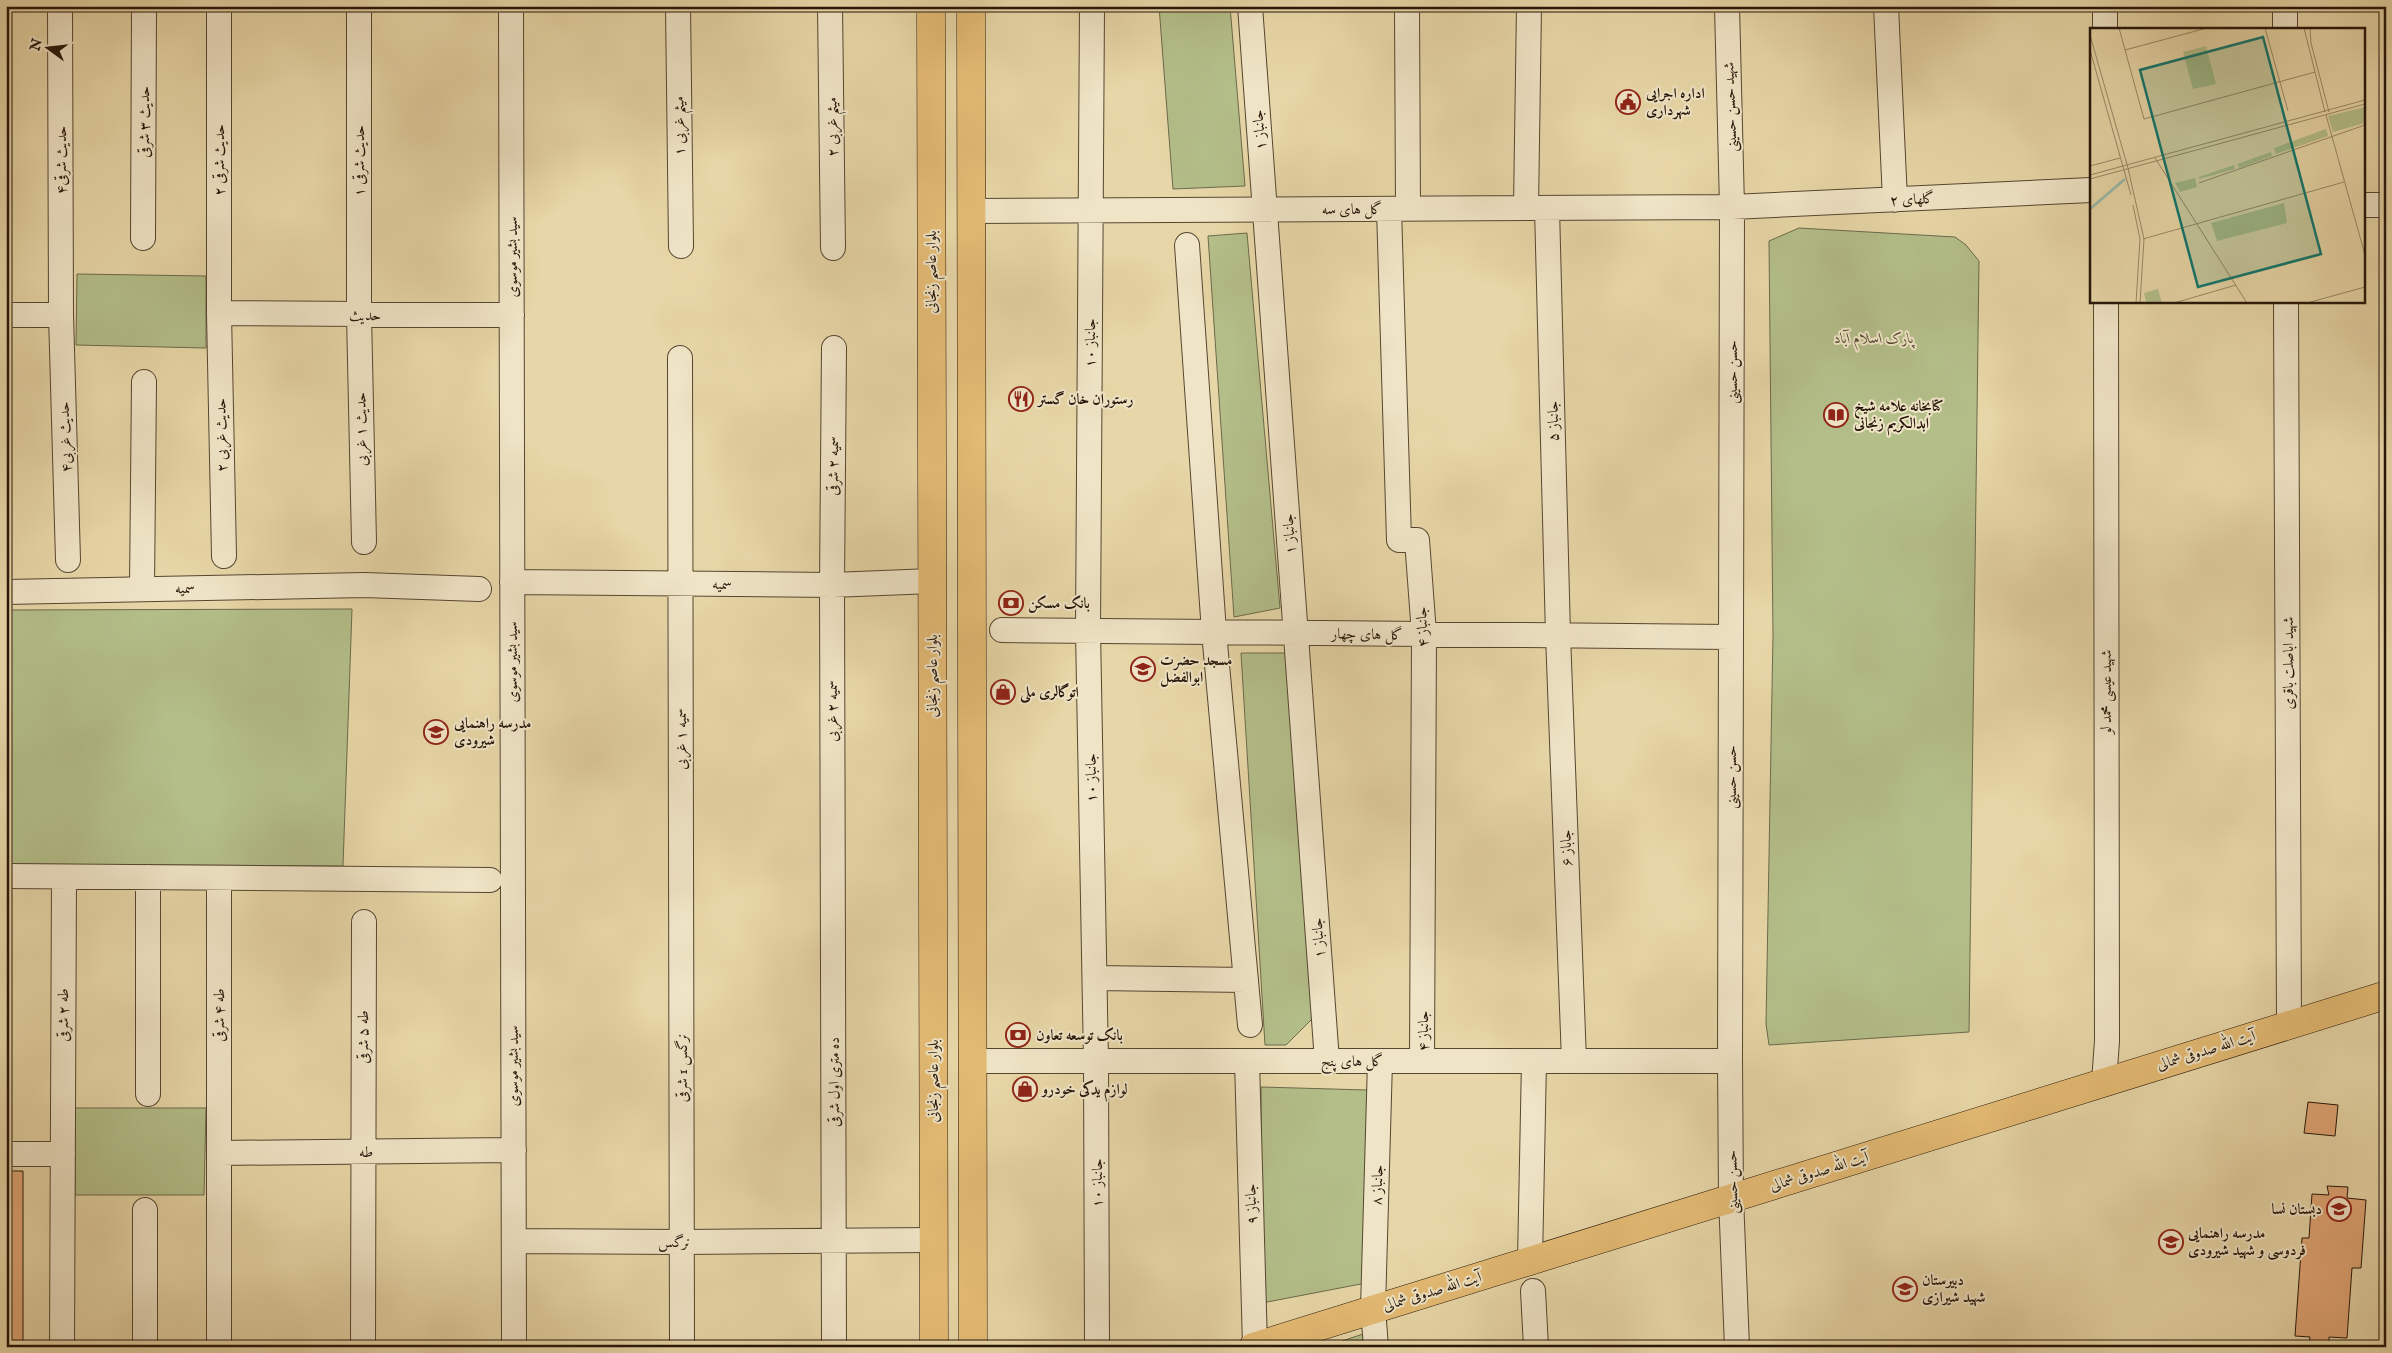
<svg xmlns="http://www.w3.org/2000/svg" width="2392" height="1353" viewBox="0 0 2392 1353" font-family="'IM FELL English',Amiri,serif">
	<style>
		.green { fill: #b3be89; stroke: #6c6a4a }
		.building { fill: #e1a575; stroke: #26160a }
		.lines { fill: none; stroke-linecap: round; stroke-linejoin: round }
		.minor-casing { stroke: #564631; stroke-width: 26 }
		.major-casing { stroke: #26160a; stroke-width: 29 }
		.minor { stroke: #efe4c6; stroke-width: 24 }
		.major { stroke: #e4bb74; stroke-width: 28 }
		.labels { text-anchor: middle; stroke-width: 4; stroke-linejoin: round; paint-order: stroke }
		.poi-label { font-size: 15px; font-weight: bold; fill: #26160a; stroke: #efe4c6; text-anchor: start }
		.street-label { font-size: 15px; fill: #26160a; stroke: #efe4c6 }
		.park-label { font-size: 15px; font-style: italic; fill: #504830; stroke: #efe4c6 }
		.inset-river { fill: none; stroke: #97b9a9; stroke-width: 2.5 }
		.inset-road { fill: none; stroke: #9a8968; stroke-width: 1 }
		.view { fill: #0f766e; fill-opacity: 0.15; stroke: #0f766e; stroke-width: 2.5 }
		.inset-edge { fill: none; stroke: #26160a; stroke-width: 2.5 }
	</style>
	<rect width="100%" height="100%" fill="#e7d6a7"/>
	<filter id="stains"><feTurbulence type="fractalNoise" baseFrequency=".004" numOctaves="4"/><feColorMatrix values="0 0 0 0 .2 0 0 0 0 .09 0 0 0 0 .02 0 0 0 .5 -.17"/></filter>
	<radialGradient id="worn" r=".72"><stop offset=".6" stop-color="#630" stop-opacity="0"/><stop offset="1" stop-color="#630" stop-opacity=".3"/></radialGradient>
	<path class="green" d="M1159,6H1230L1245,186L1173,189Z
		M1799,228L1955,237L1966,245L1979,261L1969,1032L1769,1045L1766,1024L1773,635L1769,241Z
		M1247,233L1280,608L1234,617L1208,236Z
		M77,274L206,276V348L76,345Z
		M352,609L343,866L6,864V610Z
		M1241,653H1287L1313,981L1312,1019L1286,1045H1265Z
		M1261,1087L1367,1090L1366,1283L1262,1303Z
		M75,1108H206L204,1195H75Z
		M1366,1333L1367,1347H1324Z"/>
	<path class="building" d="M2308,1102L2338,1105L2335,1136L2304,1133Z
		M6,1171H23V1347H6Z
		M2327,1186L2348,1187L2347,1198L2366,1200L2361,1268H2352L2347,1338L2329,1337V1347H2309L2310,1337L2295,1336L2302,1238H2309L2312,1194L2329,1195Z"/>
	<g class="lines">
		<defs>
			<path id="minor" d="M60,6L61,315L68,560
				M219,6V313L224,556
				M359,6V315L364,542
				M511,6L514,1347
				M678,6L681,246
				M830,6L833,248
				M1092,6L1088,631L1096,1061L1097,1347
				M1250,6L1327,1061
				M1407,6L1408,208
				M1727,6L1732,207L1730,1061L1731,1198L1737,1347
				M1886,6L1895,200
				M2105,6V29
				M2285,6V29
				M2363,205H2386
				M1526,208L1529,6
				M1547,208L1558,635L1574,1061
				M1389,209L1399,540H1417L1424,634L1422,1061
				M972,211L1732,207L2091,190
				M143,238L144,6
				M1187,245L1214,632L1250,1025
				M2286,301L2289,1025
				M219,313L512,315
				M6,315H61
				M834,348L832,585L834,1347
				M680,358L682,1347
				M512,582L832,585L932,581
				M142,588L144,382
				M6,592L364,585L479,589
				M1002,630L1731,637
				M6,876L490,880
				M219,878V1347
				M1095,978L1246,980
				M973,1061H1730
				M1247,1061L1255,1346
				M2104,1082L2107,1041L2106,301
				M148,1094V877
				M219,1153L514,1150
				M6,1154H63
				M145,1210V1347
				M514,1241L683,1242L933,1240
				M1530,1261L1534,1061
				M1533,1291L1536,1347
				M62,1347L64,877
				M363,1347L364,922
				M1376,1347L1373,1309L1380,1061"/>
			<path id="major" d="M931,6L934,1347
				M971,6L973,1347
				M1253,1347L2386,995"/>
		</defs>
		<use href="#minor" class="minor-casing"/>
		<use href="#major" class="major-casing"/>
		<use href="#minor" class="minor"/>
		<use href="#major" class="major"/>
	</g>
	<defs>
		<symbol id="civic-ring" viewBox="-11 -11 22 22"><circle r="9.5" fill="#efe4c6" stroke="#8f2418" stroke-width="1.5"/><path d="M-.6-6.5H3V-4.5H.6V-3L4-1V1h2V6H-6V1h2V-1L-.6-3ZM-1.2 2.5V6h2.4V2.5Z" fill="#8f2418"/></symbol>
		<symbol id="restaurant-ring" viewBox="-11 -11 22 22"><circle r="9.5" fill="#efe4c6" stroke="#8f2418" stroke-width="1.5"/><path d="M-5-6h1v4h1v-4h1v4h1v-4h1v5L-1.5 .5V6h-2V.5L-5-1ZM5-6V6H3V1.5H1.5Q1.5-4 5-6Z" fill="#8f2418"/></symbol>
		<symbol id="library-ring" viewBox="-11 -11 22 22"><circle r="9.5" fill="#efe4c6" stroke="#8f2418" stroke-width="1.5"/><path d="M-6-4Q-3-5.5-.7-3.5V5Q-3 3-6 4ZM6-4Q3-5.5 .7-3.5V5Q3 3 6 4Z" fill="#8f2418"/></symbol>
		<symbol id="bank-ring" viewBox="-11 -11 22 22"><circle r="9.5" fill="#efe4c6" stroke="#8f2418" stroke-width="1.5"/><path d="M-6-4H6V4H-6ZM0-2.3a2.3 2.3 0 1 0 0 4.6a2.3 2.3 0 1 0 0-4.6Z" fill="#8f2418"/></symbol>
		<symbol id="school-ring" viewBox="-11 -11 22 22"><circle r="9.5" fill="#efe4c6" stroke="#8f2418" stroke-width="1.5"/><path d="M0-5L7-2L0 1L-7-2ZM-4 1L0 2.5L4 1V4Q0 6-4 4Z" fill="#8f2418"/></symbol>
		<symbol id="shop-ring" viewBox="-11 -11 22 22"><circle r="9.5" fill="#efe4c6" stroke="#8f2418" stroke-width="1.5"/><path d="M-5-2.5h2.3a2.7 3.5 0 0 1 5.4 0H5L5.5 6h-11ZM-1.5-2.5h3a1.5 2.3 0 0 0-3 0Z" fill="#8f2418"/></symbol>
	</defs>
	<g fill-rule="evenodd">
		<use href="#civic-ring" x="1614" y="88" width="28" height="28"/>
		<use href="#restaurant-ring" x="1007" y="385" width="28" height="28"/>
		<use href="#library-ring" x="1822" y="401" width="28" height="28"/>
		<use href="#bank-ring" x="997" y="589" width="28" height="28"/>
		<use href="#school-ring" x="1129" y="655" width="28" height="28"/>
		<use href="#shop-ring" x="989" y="678" width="28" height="28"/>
		<use href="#school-ring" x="422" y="718" width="28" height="28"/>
		<use href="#bank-ring" x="1004" y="1021" width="28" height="28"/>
		<use href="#shop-ring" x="1011" y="1075" width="28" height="28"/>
		<use href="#school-ring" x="2325" y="1195" width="28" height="28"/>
		<use href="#school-ring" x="2157" y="1228" width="28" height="28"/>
		<use href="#school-ring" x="1891" y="1275" width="28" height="28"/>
	</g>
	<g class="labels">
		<g class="poi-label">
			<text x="1646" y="98">اداره اجرایی<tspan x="1646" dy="17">شهرداری</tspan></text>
			<text x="1038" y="404">رستوران خان گستر</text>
			<text x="1854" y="411">کتابخانه علامه شیخ<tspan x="1854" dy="17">ابدالکریم زنجانی</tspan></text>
			<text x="1028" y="608">بانک مسکن</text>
			<text x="1160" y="665">مسجد حضرت<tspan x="1160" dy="17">ابوالفضل</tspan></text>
			<text x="1020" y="697">اتوگالری ملی</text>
			<text x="454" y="728">مدرسه راهنمایی<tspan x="454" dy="17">شیرودی</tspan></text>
			<text x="1036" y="1040">بانک توسعه تعاون</text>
			<text x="1042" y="1094">لوازم یدکی خودرو</text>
			<text x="2322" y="1214" text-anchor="end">دبستان نسا</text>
			<text x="2188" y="1238">مدرسه راهنمایی<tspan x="2188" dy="17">فردوسی و شهید شیرودی</tspan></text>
			<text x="1922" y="1285">دبیرستان<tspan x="1922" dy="17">شهید شیرازی</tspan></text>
		</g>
		<g class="street-label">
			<text transform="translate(1730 107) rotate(-92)" y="5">شهید حسن حسینی</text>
			<text transform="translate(144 122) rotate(-90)" y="5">حدیث ۳ شرقی</text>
			<text transform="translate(679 126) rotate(-91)" y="5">میثم غربی ۱</text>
			<text transform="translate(832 127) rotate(-91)" y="5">میثم غربی ۲</text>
			<text transform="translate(1259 130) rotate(-95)" y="5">جانباز ۱</text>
			<text transform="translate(61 160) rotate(-90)" y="5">حدیث شرقی۴</text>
			<text transform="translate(219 160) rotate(-90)" y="5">حدیث شرقی ۲</text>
			<text transform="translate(359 161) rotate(-90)" y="5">حدیث شرقی ۱</text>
			<text transform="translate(1912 199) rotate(-3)" y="5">گلهای ۲</text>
			<text x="1352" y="214">گل های سه</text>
			<text transform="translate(512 257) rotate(-90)" y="5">سید بشیر موسوی</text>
			<text transform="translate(931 272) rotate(-90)" y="5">بلوار عاصم زنجانی</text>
			<text x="365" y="320">حدیث</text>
			<text transform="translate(1090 343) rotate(-90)" y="5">جانباز ۱۰</text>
			<text transform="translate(1732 372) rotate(-90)" y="5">حسن حسینی</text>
			<text transform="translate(1553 421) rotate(-91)" y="5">جانباز ۵</text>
			<text transform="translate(361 429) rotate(-91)" y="5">حدیث ۱ غربی</text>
			<text transform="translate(221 435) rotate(-91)" y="5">حدیث غربی ۲</text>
			<text transform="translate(65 437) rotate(-92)" y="5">حدیث غربی۴</text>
			<text transform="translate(833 466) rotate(-89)" y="5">سمیه ۲ شرقی</text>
			<text transform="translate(1289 534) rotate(-94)" y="5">جانباز ۱</text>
			<text transform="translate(722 584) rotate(1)" y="5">سمیه</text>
			<text x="185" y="593">سمیه</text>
			<text transform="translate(1422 627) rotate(-93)" y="5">جانباز ۴</text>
			<text transform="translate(1367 634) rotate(1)" y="5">گل های چهار</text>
			<text transform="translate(512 662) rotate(-90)" y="5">سید بشیر موسوی</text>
			<text transform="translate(2288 663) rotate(-90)" y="5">شهید اباصلت باقری</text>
			<text transform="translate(932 676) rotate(-90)" y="5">بلوار عاصم زنجانی</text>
			<text transform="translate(2106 692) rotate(-90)" y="5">شهید عیسی محمد لو</text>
			<text transform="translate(832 711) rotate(-90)" y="5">سمیه ۲ غربی</text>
			<text transform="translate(681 739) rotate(-90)" y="5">سمیه ۱ غربی</text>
			<text transform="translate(1731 777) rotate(-90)" y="5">حسن حسینی</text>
			<text transform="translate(1091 778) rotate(-91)" y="5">جانباز ۱۰</text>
			<text transform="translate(1566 848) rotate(-92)" y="5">جاباز ۶</text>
			<text transform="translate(1318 938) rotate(-94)" y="5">جانباز ۱</text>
			<text transform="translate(63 1015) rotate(-90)" y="5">طه ۲ شرقی</text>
			<text transform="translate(219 1015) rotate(-90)" y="5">طه ۴ شرقی</text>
			<text transform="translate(1423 1031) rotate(-90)" y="5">جانباز ۴</text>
			<text transform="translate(363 1037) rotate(-90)" y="5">طه ۵ شرقی</text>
			<text transform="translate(2206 1050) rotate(-17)" y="5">آیت الله صدوقی شمالی</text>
			<text x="1352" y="1066">گل های پنج</text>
			<text transform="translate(513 1066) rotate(-90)" y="5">سید بشیر موسوی</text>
			<text transform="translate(682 1068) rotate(-90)" y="5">نرگس 1 شرقی</text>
			<text transform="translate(933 1081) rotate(-90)" y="5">بلوار عاصم زنجانی</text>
			<text transform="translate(834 1082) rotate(-90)" y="5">ده متری اول شرقی</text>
			<text transform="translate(366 1152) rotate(-1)" y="5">طه</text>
			<text transform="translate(1819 1171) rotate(-17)" y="5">آیت الله صدوقی شمالی</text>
			<text transform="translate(1732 1182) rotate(-91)" y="5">حسن حسینی</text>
			<text transform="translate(1097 1183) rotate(-90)" y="5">جانباز ۱۰</text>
			<text transform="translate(1377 1185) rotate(-88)" y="5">جانباز ۸</text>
			<text transform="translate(1251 1204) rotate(-92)" y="5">جانباز ۹</text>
			<text x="674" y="1247">نرگس</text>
			<text transform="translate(1432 1291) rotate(-17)" y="5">آیت الله صدوقی شمالی</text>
		</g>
		<g class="park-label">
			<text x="1874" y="343">پارک اسلام آباد</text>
		</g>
	</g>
	<g transform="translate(2090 28)">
		<rect width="275" height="275" fill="#e7d6a7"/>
		<path d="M116,18L126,56L103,61L93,24ZM275,79V95L243,104L238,88ZM236,101L238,108L186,126L184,120ZM181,124L182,128L149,140L147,136ZM144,137L145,141L109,151V149ZM105,150L107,159L90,164L85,155ZM194,175L197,195L127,213L121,195ZM68,261L72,275L56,274L54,265Z" fill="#b3be89"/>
		<path class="inset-river" d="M0,181L35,151"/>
		<path class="inset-road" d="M29,0L54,91L225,44M175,0L198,83M214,0L235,84M220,0L221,15L239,84M0,7L38,140L54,211L50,275M0,22L41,167M35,22L117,0M236,87L275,227M65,130L157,275M0,138L30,130M0,147L275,72M0,151L275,76M109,155L275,97M43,177L50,211L46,275M53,211L254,154M84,275L146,257M217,275L275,259"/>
		<path class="view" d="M173,9L231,226L108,259L50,42Z"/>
		<rect width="275" height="275" class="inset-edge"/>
	</g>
	<rect width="2392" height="1353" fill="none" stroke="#e7d6a7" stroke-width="25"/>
	<rect x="8" y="8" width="2377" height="1338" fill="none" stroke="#26160a" stroke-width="2.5"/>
	<rect x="12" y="12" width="2367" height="1328" fill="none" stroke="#26160a"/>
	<g transform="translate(48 48) rotate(285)" stroke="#efe4c6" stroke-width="4" paint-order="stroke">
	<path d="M0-4L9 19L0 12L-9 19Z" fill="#26160a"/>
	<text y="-8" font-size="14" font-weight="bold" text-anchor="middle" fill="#26160a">N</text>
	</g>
	<rect width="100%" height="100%" filter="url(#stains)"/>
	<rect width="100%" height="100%" fill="url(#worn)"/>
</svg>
